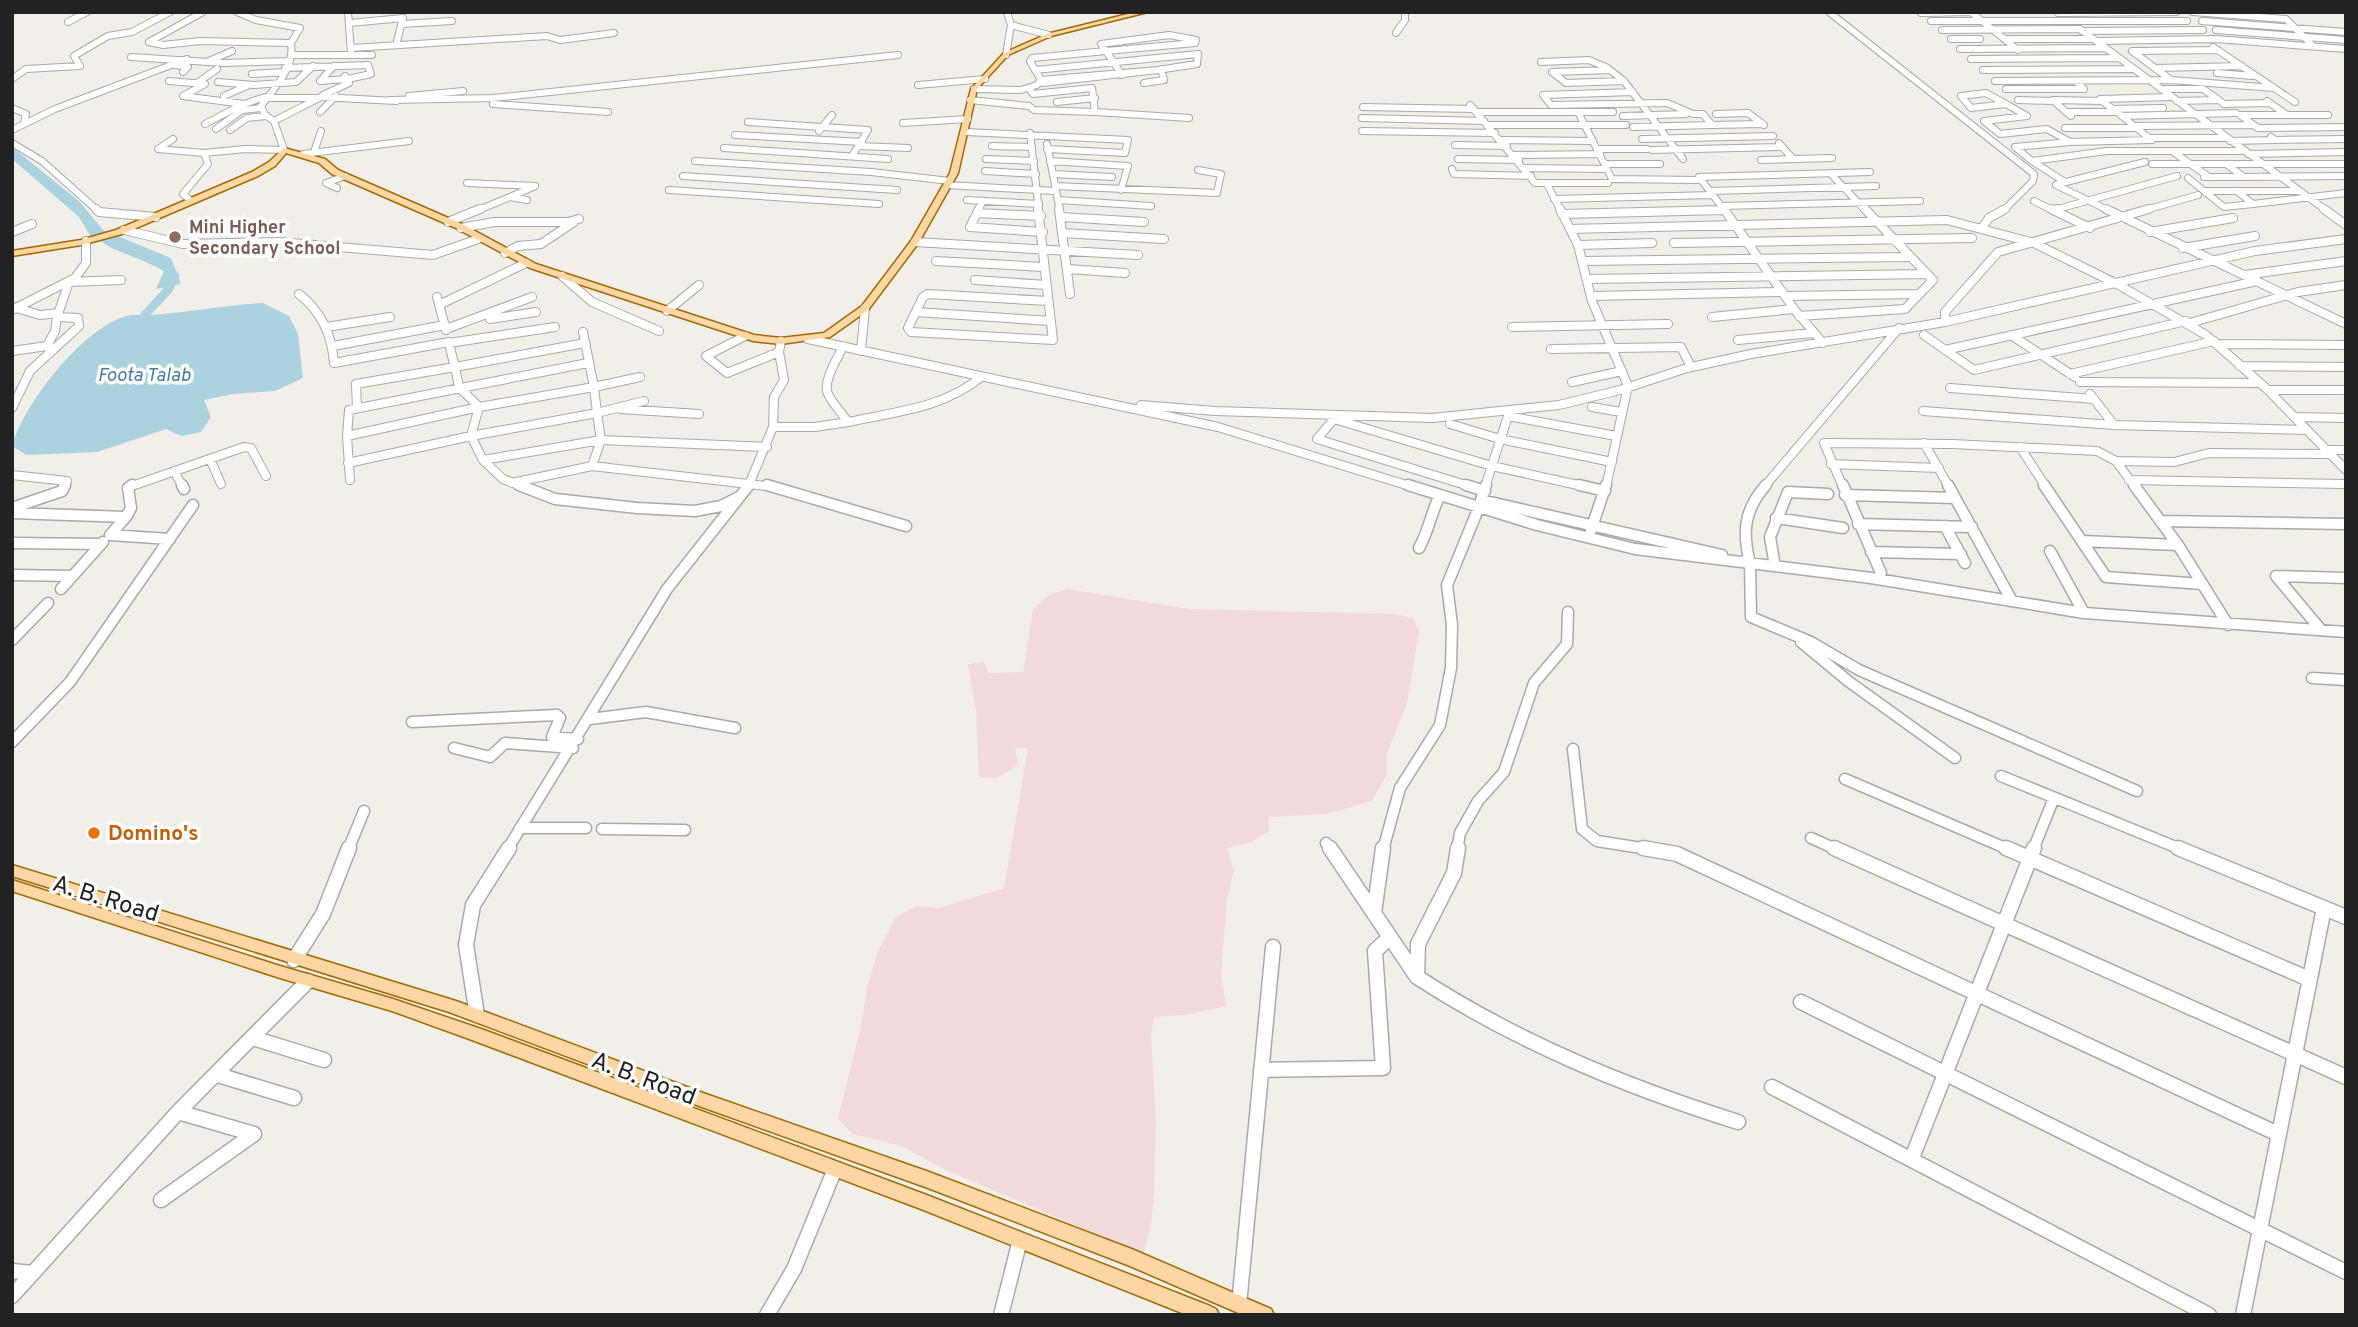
<svg xmlns="http://www.w3.org/2000/svg" width="2358" height="1327" viewBox="0 0 2358 1327" font-family="Overpass,sans-serif">
	<style>
		.commercial { fill: #f2dad9 }
		.water { fill: #aad3df }
		.lines { fill: none; stroke-linecap: round; stroke-linejoin: round }
		.river { fill: #aad3df; fill-rule: evenodd }
		.minor-far3-casing { stroke: #a9a9a9; stroke-width: 8 }
		.minor-far2-casing { stroke: #a9a9a9; stroke-width: 10 }
		.minor-far1-casing { stroke: #a9a9a9; stroke-width: 13 }
		.minor-casing { stroke: #a9a9a9; stroke-width: 17 }
		.major-casing { stroke: #a06b00; stroke-width: 3 }
		.minor-far3 { stroke: #fff; stroke-width: 6 }
		.minor-far2 { stroke: #fff; stroke-width: 8 }
		.minor-far1 { stroke: #fff; stroke-width: 10 }
		.minor { stroke: #fff; stroke-width: 14 }
		.major { fill: #fcd6a4; fill-rule: evenodd }
		.education-dot { fill: #8d6e63; stroke: #fff; stroke-width: 2.5 }
		.food-dot { fill: #e8710a; stroke: #fff; stroke-width: 2.5 }
		.labels { text-anchor: middle; stroke-width: 7; stroke-linejoin: round; paint-order: stroke }
		.far-education-label { font-size: 18px; font-weight: bold; fill: #785e54; stroke: #fff; text-anchor: start }
		.far-water-label { font-size: 19px; font-style: italic; fill: #4a7aab; stroke: #fff }
		.food-label { font-size: 21px; font-weight: bold; fill: #c56008; stroke: #fff; text-anchor: start }
		.near-street-label { font-size: 24px; fill: #222; stroke: #fff }
	</style>
	<rect width="100%" height="100%" fill="#f2efe9"/>
	<path class="commercial" d="M1068,589L1189,609L1394,614L1413,618L1419,631L1407,703L1387,753V774L1372,801L1326,814L1268,817L1269,831L1252,842L1227,848L1234,871L1227,898L1221,974L1226,1006L1185,1015L1154,1017L1151,1036L1156,1122L1154,1192L1151,1225L1143,1254L948,1171L901,1146L853,1134L838,1119L861,1026L868,983L879,949L896,917L916,906L940,908L1004,888L1028,748H1015L1018,765L997,778L979,777L976,712L968,664L984,662L989,673L1023,672L1033,609L1050,594Z"/>
	<path class="water" d="M12,147L80,202L103,230L171,258L181,284L156,289L164,271C148,262 133,257 116,250C106,246 102,240 91,237L79,217L12,159Z
		M263,303L289,316L298,334L303,378L275,391L233,394L204,400L211,417L201,432L181,436L166,429L97,452L26,455L12,446C24,404 78,335 120,318C131,313 140,316 152,315C189,312 226,305 263,303Z"/>
	<g class="lines">
		<path class="river" d="M164,267H172L180,275L172,292L148,318H140V314L163,289L168,276L162,269Z"/>
		<defs>
			<path id="minor-far3" d="M203,12L149,42L163,45L200,41L291,43
				M348,12L351,53
				M1007,12L1011,25L1049,35
				M1829,12L2034,174L2033,181L2003,211
				M1971,12L2018,50
				M2193,12L2286,19L2313,46
				M1921,13L1975,12
				M2058,13L2176,12
				M1931,21H2069
				M2070,21H2187
				M2202,21L2346,32
				M68,22L87,12
				M350,23L403,18L396,45
				M402,24L452,21
				M1942,30L2080,29L2327,211
				M2216,30L2346,40
				M2082,31L2203,30
				M1396,33L1405,20V12
				M1169,35L1196,40L1195,43L1106,51L1101,44Z
				M1951,39H1980
				M2004,39H2092
				M2096,41L2216,39L2346,49
				M2213,47L2295,102
				M351,48L547,36L560,40L614,33
				M1960,49L2105,48
				M1106,51L1122,75
				M293,55H372
				M1006,55L1011,25
				M131,57L224,63L289,61
				M1971,59L2119,58
				M209,61L232,51
				M1541,62L1589,60L1608,68
				M175,65L188,67L183,72
				M334,66L320,81L346,79
				M285,68L368,65L371,74L348,79
				M2155,68L2242,66
				M1035,70L1198,54L1197,64L1158,70
				M1610,70L1624,81L1566,83L1552,72Z
				M1983,70L2133,69
				M2217,73L2253,76
				M252,74L284,72
				M12,79L26,69L80,66L74,56L108,36L132,32L170,12
				M1041,80L1158,70L1042,83
				M2171,80L2132,51L2218,50
				M169,81L205,84L183,96L243,104
				M1624,81L1683,159
				M1995,81L2171,80L2274,88
				M218,82L254,85L296,82L313,66
				M197,83L217,69
				M1144,83L1164,80L1161,69
				M918,85L985,79
				M1029,88L1033,94L1092,88L1095,112L1189,118
				M974,89L1021,90L1037,85L1041,80L1030,61L1032,58L1106,51
				M2006,89H2084L2076,81
				M2161,89H2203L2219,100L2177,101
				M1633,92L1543,95L1551,105L1667,103L1693,114H1703L1712,125L1762,124
				M1986,93L2006,104L1971,108L1961,96Z
				M323,95L349,83L345,76
				M224,96L247,86
				M409,96L463,91
				M265,98H318
				M2100,99L2171,97
				M390,100L493,98L898,55
				M970,100L1029,106L1034,110L1095,112
				M2018,100L2054,101
				M2053,100L2102,101L2117,112H2066Z
				M2219,100L2224,104L2270,103
				M2267,101L2287,115H2328
				M1057,102L1095,98
				M493,104L608,112
				M2006,104L2027,116L1984,121L2000,134L2047,129L2070,142L2015,147L2032,161
				M1470,105L1535,183H1608
				M1363,107L1474,109
				M12,108L26,114L24,123
				M2112,109L2163,108
				M320,112L336,96
				M1476,112H1578L1612,179L1700,180
				M1578,112H1613
				M2066,112L2071,116
				M2117,112L2149,138H2227
				M1716,114L1748,113L1764,125
				M2287,115H2240L2258,128L2346,127
				M1623,116L1686,114
				M2122,116L2236,113
				M1362,118L1484,121
				M274,121L321,97L396,101
				M748,122L868,130L852,156
				M903,123L968,119
				M205,124L241,105L265,97
				M1488,125H1626
				M2134,126L2253,125
				M1633,127L1712,125
				M2065,128H2136
				M216,129L242,110L261,108
				M12,130L55,109L187,59
				M230,130L247,118L267,116
				M819,131L832,115
				M1362,131L1495,133
				M966,132L1128,140L1125,153L1047,149
				M1030,133L1039,211
				M735,135L862,142
				M173,139L158,149L204,153L208,164L183,194L191,201
				M1642,139L1773,136
				M1501,140L1593,141
				M2275,140L2346,139
				M2230,141L2275,140L2271,137
				M2070,142L2152,140
				M12,143L42,161L98,211
				M1779,143L1793,159
				M1047,144L1060,211
				M1455,145L1507,146
				M859,146L908,148
				M992,146L1032,147
				M724,148L888,159
				M1597,149H1647
				M1652,150L1782,147
				M2172,151H2245
				M314,152L321,131
				M204,153L245,149L284,150L274,121L265,115L261,106C275,88 295,67 291,43L300,28L256,20L237,12
				M303,154L409,141
				M2248,154L2346,152
				M1514,155L1600,154
				M986,159L1034,161
				M1458,159L1519,160
				M1761,160L1832,158
				M695,161L871,172L950,181
				M1050,161L1128,166L1121,190
				M1605,164H1660
				M2152,164H2346
				M2226,164L2244,177L2346,176
				M1525,168L1607,169
				M1452,169L1454,174L1531,176
				M985,171L1036,174
				M1830,173L1866,211
				M1053,174L1112,177
				M683,176L897,190
				M1699,177L1725,211
				M1699,177L1870,172
				M2204,177H2244
				M2188,178L2224,207L2253,204
				M2065,182L2032,161L2107,151H2172L2209,177
				M467,183L535,186L510,197
				M1547,184L1561,211
				M2058,184L2145,162
				M947,185L1055,191
				M2056,185L2110,211
				M1055,186L1217,193L1221,174L1198,170
				M337,188L326,183L345,176
				M669,190L879,204
				M1710,191L1876,186
				M2204,191H2299
				M2237,191L2253,204L2346,193
				M1554,199L1713,195
				M967,200L1039,204
				M1058,200L1151,206
				M2034,201L2054,211
				M1722,206L1920,201
				M2054,210L2177,176
				M476,211L510,197L527,200
				M978,211L983,201
				M1690,211L1724,210
				M2142,211L2198,195"/>
			<path id="minor-far2" d="M96,209L99,212L156,217
				M979,209L970,227L1043,232
				M1038,209L1053,340L911,332L908,328L923,297L928,294L1048,301
				M1059,209L1070,294
				M1560,209L1578,245L1592,301L1628,386L1606,487
				M1724,209L1794,309L1823,343
				M2051,209L2090,228
				M2106,209L2346,324
				M2324,209L2346,225
				M2054,210L2057,209
				M977,213L1041,216
				M1562,214L1724,210
				M1061,217L1144,222
				M448,222L480,209
				M461,228L494,222H568L579,219
				M1982,228L1989,218L2005,209
				M1570,229L1947,220L2034,243L2117,284L2206,335L2268,390L2346,470
				M124,230L183,244L280,242L433,255L478,239
				M12,232L32,224
				M2150,232L2233,218
				M1062,233L1164,239
				M915,242L1138,255
				M1674,243L1972,238
				M1578,245L1652,243
				M2183,248L2255,236
				M505,253L518,246L541,244L574,222
				M936,261L1044,267
				M1583,261L1907,257
				M1068,269L1125,273
				M2245,275L2346,261
				M562,276L592,302L659,331
				M1587,279L1927,274
				M975,280L1046,285
				M299,294C322,312 332,335 334,363L449,342
				M1591,296L1783,292
				M1786,296L1918,294
				M437,297L446,330
				M441,304L526,263
				M13,307L40,315L59,313
				M12,310L75,278L86,263V241
				M667,311L699,285
				M916,312L1051,321
				M1799,316L1905,309L1933,280L1865,209
				M1712,317L1794,309
				M490,319L536,312
				M1945,322V312L1998,252L2149,209
				M2190,323L2298,292L2346,285
				M326,327L390,317
				M1512,327L1668,324
				M446,329L532,297
				M583,332L594,387L479,407L459,387L455,367L585,343
				M1924,335L1974,370L2186,321
				M2011,335L2075,377
				M745,336L706,356L727,373L779,352
				M808,339L1218,427L1413,487
				M1738,340L1814,333
				M2217,344L2346,345
				M333,346L445,325
				M843,346C838,358 822,382 828,394C832,403 842,413 848,422C894,412 944,408 981,377
				M1551,349L1681,347L1691,367
				M1945,350L2257,281
				M12,351L47,346L55,331L57,317
				M861,351L865,308
				M454,364L449,343L555,327
				M2240,366L2346,367
				M2070,374L2214,341
				M640,377L594,387L597,413L644,401
				M1572,382L1622,371
				M2080,382L2260,383
				M1950,388L2094,399
				M2268,390H2346
				M2090,394L2114,425
				M1141,405L1215,411L1432,418L1559,405L1620,390L1687,368L1751,354L1945,322L2255,251L2346,239
				M1592,407L1621,412
				M12,408L30,371L79,326L78,318L57,317L69,282L121,280
				M357,408L356,384L455,367
				M620,409L699,414
				M1923,411L2114,425L2306,430
				M2295,417L2346,418
				M1450,424L1500,439L1612,462
				M773,427H815L848,422
				M347,436L349,410L588,363
				M1924,443L1949,487
				M2020,447L2046,487
				M2327,450H2346
				M210,459L221,484
				M483,460L503,479L524,487
				M2116,461L2174,462L2209,453L2330,454
				M348,463L471,436L483,460L601,440L592,466L512,483
				M1831,464L1939,468
				M592,466L775,487
				M174,471L183,487
				M12,475L67,481L64,487
				M350,480L347,436L479,407L471,436L597,413L601,440L767,447
				M2129,480L2346,484
				M129,487L244,447L251,448L266,476
				M748,487L773,427L774,397L784,380L779,352L781,341
				M1472,487L1317,439L1334,419L1492,466L1587,487
				M1485,487L1508,416L1616,436
				M1764,487L1899,328
				M1843,487L1824,443L1952,444L2097,451L2116,461L2135,487"/>
			<path id="minor-far1" d="M182,485L184,489
				M519,485L555,499L637,508L695,511L721,506L739,497
				M767,485L906,526
				M1408,485L1537,525L1635,549L1871,578L2084,613L2346,632
				M1466,485L1485,491
				M1486,485L1481,500L1722,555
				M1579,485L1605,491
				M1843,485L1881,573
				M1948,485L2012,601
				M2044,485L2106,577L2202,584
				M2134,485L2178,545L2228,625
				M1845,495L1955,498
				M12,508L62,491L65,485
				M12,513L126,517L110,535L170,539
				M126,517L131,508L128,488L132,485
				M1776,518L1843,528
				M2160,521L2346,524
				M1858,524L1972,527
				M1945,526L1965,563
				M1591,530L1606,485
				M2082,541L2178,545
				M12,543L101,544
				M1419,548C1429,530 1431,513 1440,495
				M2050,551L2084,613
				M1871,552L1961,554
				M1744,561L1750,563C1742,532 1744,510 1766,485
				M1750,563L1751,617L1811,642L1859,670L2137,791
				M1775,566L1770,537L1788,492L1828,494
				M12,575L72,576
				M2276,576L2321,630
				M2276,576L2346,578
				M61,589L103,542
				M12,640L48,603
				M1801,642L1848,681L1955,758
				M2312,678L2346,680
				M590,719L646,712L735,728
				M412,722L557,715L560,718L552,737L578,739
				M12,742L70,682L193,505
				M454,748L490,757L505,743L573,748
				M1573,749L1582,829L1597,841L1654,850
				M2001,776L2183,850
				M1845,779L2010,850
				M520,828H586
				M602,829L685,830
				M1811,838L1838,850
				M1326,843L1331,850
				M348,850L364,811
				M507,850L667,589L749,485
				M1383,850L1400,788L1440,725L1451,668L1452,625L1447,585L1479,507
				M1457,850L1460,833L1478,801L1504,772L1534,683L1567,644L1568,612
				M2033,850L2054,798"/>
			<path id="minor" d="M1330,848L1417,977
				M1458,848L1454,873L1418,944L1417,977C1517,1042 1624,1086 1738,1122
				M1643,848L1677,854L2278,1134
				M1834,848L2346,1077
				M2006,848L2309,979
				M2178,848L2346,917
				M1374,913L1383,848
				M294,960L323,914L349,848
				M1801,1002L2346,1272
				M477,1015L466,945L473,905L509,848
				M253,1038L324,1060
				M1261,1070L1383,1068L1375,951L1389,938
				M218,1075L294,1098
				M1772,1087L2209,1315
				M1912,1158L2034,848
				M161,1200L254,1134L178,1112
				M12,1271L33,1273L178,1112L308,981
				M12,1296L33,1273
				M1239,1305L1273,947
				M767,1315L794,1269L835,1169
				M1001,1315L1020,1240
				M2243,1315L2324,908"/>
			<path id="major" d="M1136,12H1148L1051,36L1008,55L977,89L958,173L919,242L868,310L830,337L781,344L753,341L530,268L456,228L332,174L319,163L286,153L275,166L258,176L122,234L81,245L12,256V251L81,240L116,230L252,172L269,162L284,148L325,159L338,170L462,224L536,264L754,335L781,338L824,333L862,306L911,241L950,173L971,89L1004,53L1047,34Z
				M12,865L456,1001L703,1093L929,1172L1134,1250L1271,1309L1274,1315H1243L1130,1266L928,1188L702,1107L449,1012L12,876Z
				M12,880L280,966L393,999L484,1030L924,1194L1210,1306L1216,1309L1219,1315H1187L921,1209L472,1040L392,1011L280,978L12,891Z"/>
		</defs>
		<use href="#minor-far3" class="minor-far3-casing"/>
		<use href="#minor-far2" class="minor-far2-casing"/>
		<use href="#minor-far1" class="minor-far1-casing"/>
		<use href="#minor" class="minor-casing"/>
		<use href="#major" class="major-casing"/>
		<use href="#minor-far3" class="minor-far3"/>
		<use href="#minor-far2" class="minor-far2"/>
		<use href="#minor-far1" class="minor-far1"/>
		<use href="#minor" class="minor"/>
		<use href="#major" class="major"/>
	</g>
	<circle class="education-dot" cx="175" cy="237" r="7"/>
	<circle class="food-dot" cx="94" cy="833" r="7"/>
	<g class="labels">
		<g class="far-education-label">
			<text x="189" y="233">Mini Higher<tspan x="189" dy="21">Secondary School</tspan></text>
		</g>
		<g class="far-water-label">
			<text x="144" y="381">Foota Talab</text>
		</g>
		<g class="food-label">
			<text x="108" y="840">Domino's</text>
		</g>
		<g class="near-street-label">
			<text transform="translate(106 898) rotate(17)" y="8">A. B. Road</text>
			<text transform="translate(644 1078) rotate(21)" y="8">A. B. Road</text>
		</g>
	</g>
	<rect width="2358" height="1327" fill="none" stroke="#222222" stroke-width="28"/>
</svg>
